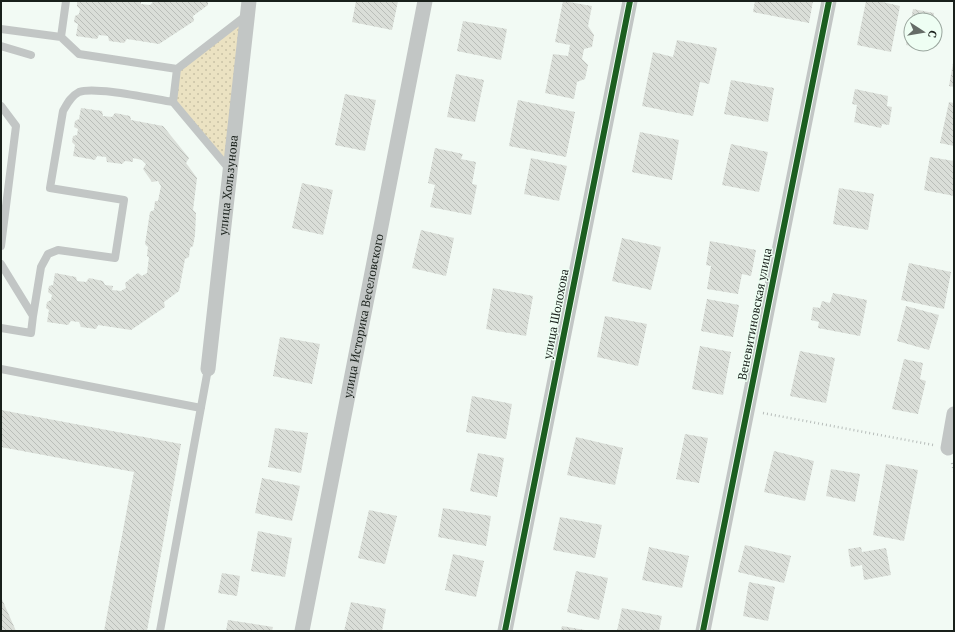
<svg xmlns="http://www.w3.org/2000/svg" width="955" height="632" viewBox="0 0 955 632" font-family="'PT Serif',serif">
	<style>
		.grass { fill: url(#grass-dots) }
		.building { fill: url(#building-back-hatch) }
		.lines { fill: none; stroke-linecap: round; stroke-linejoin: round }
		.path { stroke: #b7bdba; stroke-width: 2.5; stroke-dasharray: 1 3; stroke-linecap: butt }
		.lane { stroke: #c2c6c5; stroke-width: 8 }
		.street { stroke: #c2c6c5; stroke-width: 15 }
		.cycleway-casing { stroke: #eefef3; stroke-width: 8 }
		.cycleway { stroke: #1b5e20; stroke-width: 6 }
		.labels { text-anchor: middle; stroke-width: 3; stroke-linejoin: round; paint-order: stroke }
		.street-label { font-size: 12px; fill: #19201b; stroke: #eefef3 }
	</style>
	<defs>
		<pattern id="grass-dots" width="8" height="8" patternUnits="userSpaceOnUse"><rect width="8" height="8" fill="#ebe2c2"/><path d="M2 2h.1M6 6h.1" fill="none" stroke="#c9c2a6" stroke-width="1.8" stroke-linecap="round"/></pattern>
		<pattern id="building-back-hatch" width="6" height="6" patternUnits="userSpaceOnUse"><rect width="6" height="6" fill="#daded8"/><path d="M-1 5l2 2M0 0l6 6M5-1l2 2" fill="none" stroke="#babeb9"/></pattern>
	</defs>
	<rect width="100%" height="100%" fill="#f2faf4"/>
	<path class="grass" d="M247,14L230,170L173,102L177,69Z"/>
	<path class="building" d="M77,1H141V4L150,5L154,1H208V5L193,16L194,21L159,44L127,39L124,43L109,41L108,36L99,35L97,39L76,36L78,24L74,22L75,16L79,14L80,9L77,6Z
		M356,1H398L392,30L352,22Z
		M563,1L592,6L588,26L594,35L592,47L584,49L582,59L588,65L585,79L577,82L574,99L545,93L553,54L568,56L570,45L555,42Z
		M755,1H813L809,23L753,12Z
		M866,1H878L900,6L891,52L857,45Z
		M913,9L934,13L933,20H911Z
		M463,21L507,29L501,60L457,51Z
		M910,23L911,44H928L927,49L906,45Z
		M677,40L717,48L709,84L700,82L693,116L642,106L653,52L673,57Z
		M953,63H954V87L949,86Z
		M456,74L484,80L475,122L447,117Z
		M731,80L774,88L768,122L724,114Z
		M855,89L888,96L887,106L892,107L889,125L882,124L881,128L854,122L857,105L852,104Z
		M345,94L376,100L365,151L335,145Z
		M518,100L575,112L566,157L509,146Z
		M949,102L954,103V146L940,143Z
		M81,108L102,111L103,116L112,117L115,113L130,116L131,120L163,126L189,158L186,163L197,178L193,210L196,213L195,235L193,246L190,248L189,257L185,259L179,291L164,302L165,307L131,330L98,325L96,329L81,327L79,322L71,321L68,325L47,322L49,310L46,308L47,302L51,300L52,295L48,292L49,286L53,285L55,273L76,277L77,281L86,282L89,278L103,281L105,285L113,286L112,290L121,291L126,288L125,283L138,273L142,276L147,273L149,257L147,256L148,247L145,244L150,212L154,210L155,201H158L161,186L158,181L152,182L143,169L146,164L142,160L133,158V162L125,161L122,164L107,162L106,157L97,156L95,160L73,156L75,145L72,142L73,136L77,135L78,129L74,127L75,121L79,119Z
		M640,132L679,140L672,180L632,172Z
		M731,144L768,152L759,192L722,185Z
		M435,148L463,154L461,159L476,162L472,184L477,185L471,215L430,207L435,185L428,183Z
		M930,157L954,161V196L924,190Z
		M531,158L567,166L559,201L524,194Z
		M302,183L333,190L323,235L292,228Z
		M839,188L874,194L868,230L833,224Z
		M421,230L454,238L446,276L412,268Z
		M622,238L661,247L651,290L612,281Z
		M710,241L756,250L751,276L742,274L738,294L707,289L711,266L706,265Z
		M909,263L951,272L944,309L901,300Z
		M493,288L533,296L526,336L486,329Z
		M833,293L867,300L860,336L818,328L819,322L811,320L813,307L820,308L822,301L830,303Z
		M707,299L739,305L733,337L701,331Z
		M906,306L939,315L929,350L897,341Z
		M605,316L647,324L638,366L597,357Z
		M280,337L320,344L312,384L273,376Z
		M700,346L731,352L723,395L692,389Z
		M800,351L835,358L826,403L790,396Z
		M904,359L923,363L920,379L926,381L918,414L892,409Z
		M472,396L512,404L506,439L466,432Z
		M1,410L181,444L147,631H104L134,472L1,447Z
		M275,428L308,433L301,473L268,467Z
		M685,434L708,438L699,483L676,479Z
		M576,437L623,448L615,485L567,475Z
		M774,451L814,461L805,501L764,492Z
		M478,453L504,458L497,497L470,491Z
		M886,464L918,470L904,541L873,535Z
		M831,469L860,474L855,502L826,496Z
		M262,478L300,486L292,521L255,513Z
		M443,508L491,516L486,546L438,537Z
		M369,510L397,516L385,564L358,558Z
		M560,517L602,525L595,558L553,550Z
		M258,531L292,538L285,577L251,571Z
		M745,545L791,556L784,583L738,572Z
		M649,547L689,556L682,588L642,580Z
		M861,547L862,552L886,548L891,575L864,580L862,565L851,567L848,549Z
		M453,554L484,561L476,597L445,590Z
		M576,571L608,578L599,620L567,612Z
		M222,573L240,576L237,596L218,593Z
		M749,582L775,587L768,621L743,616Z
		M1,597L16,631H1Z
		M351,602L386,609L382,631H344Z
		M622,608L662,616L659,631H617Z
		M228,620L273,627L272,631H226Z
		M562,626L585,630V631H561Z"/>
	<g class="lines">
		<path class="path" d="M763,413L933,445
			M952,463L954,471"/>
		<path class="lane" d="M1,29L61,37L79,54L177,69
			M61,37L66,1
			M1,46L31,55
			M1,106L16,126L1,246
			M230,170L173,102L177,69L247,15
			M1,264L33,316L31,333L1,328
			M33,316L41,267L48,254L58,250L115,258L124,200L50,188L63,111C67,104 71,96 79,92C95,86 153,99 173,102
			M1,369L201,408
			M160,631L208,369"/>
		<g class="street">
			<path id="s1" d="M208,369L249,1"/>
			<path d="M948,448L954,414"/>
			<path id="s2" d="M302,631L425,1"/>
			<path d="M505,631L630,1"/>
			<path d="M703,631L829,1"/>
		</g>
		<defs>
			<path id="cycleway" d="M505,631L630,1
				M703,631L829,1"/>
		</defs>
		<use href="#cycleway" class="cycleway-casing"/>
		<use href="#cycleway" class="cycleway"/>
	</g>
	<g class="labels">
		<g class="street-label">
			<text dy="4" stroke="none"><textPath href="#s1" startOffset="185">улица Хользунова</textPath></text>
			<text transform="translate(556 314) rotate(-79)" y="4">улица Шолохова</text>
			<text transform="translate(755 314) rotate(-79)" y="4">Веневитиновская улица</text>
			<text dy="4" stroke="none"><textPath href="#s2" startOffset="321">улица Историка Веселовского</textPath></text>
		</g>
	</g>
	<rect width="955" height="632" fill="none" stroke="#19201b" stroke-width="4"/>
	<g transform="translate(923 32) rotate(102)"><circle r="19" fill="#eefef3" stroke="#99a59d"/>
	<path d="M0-3L7 15L0 10L-7 15Z" fill="#656c67"/>
	<text y="-6" font-size="11" font-weight="bold" text-anchor="middle" fill="#19201b">С</text>
	</g>
</svg>
